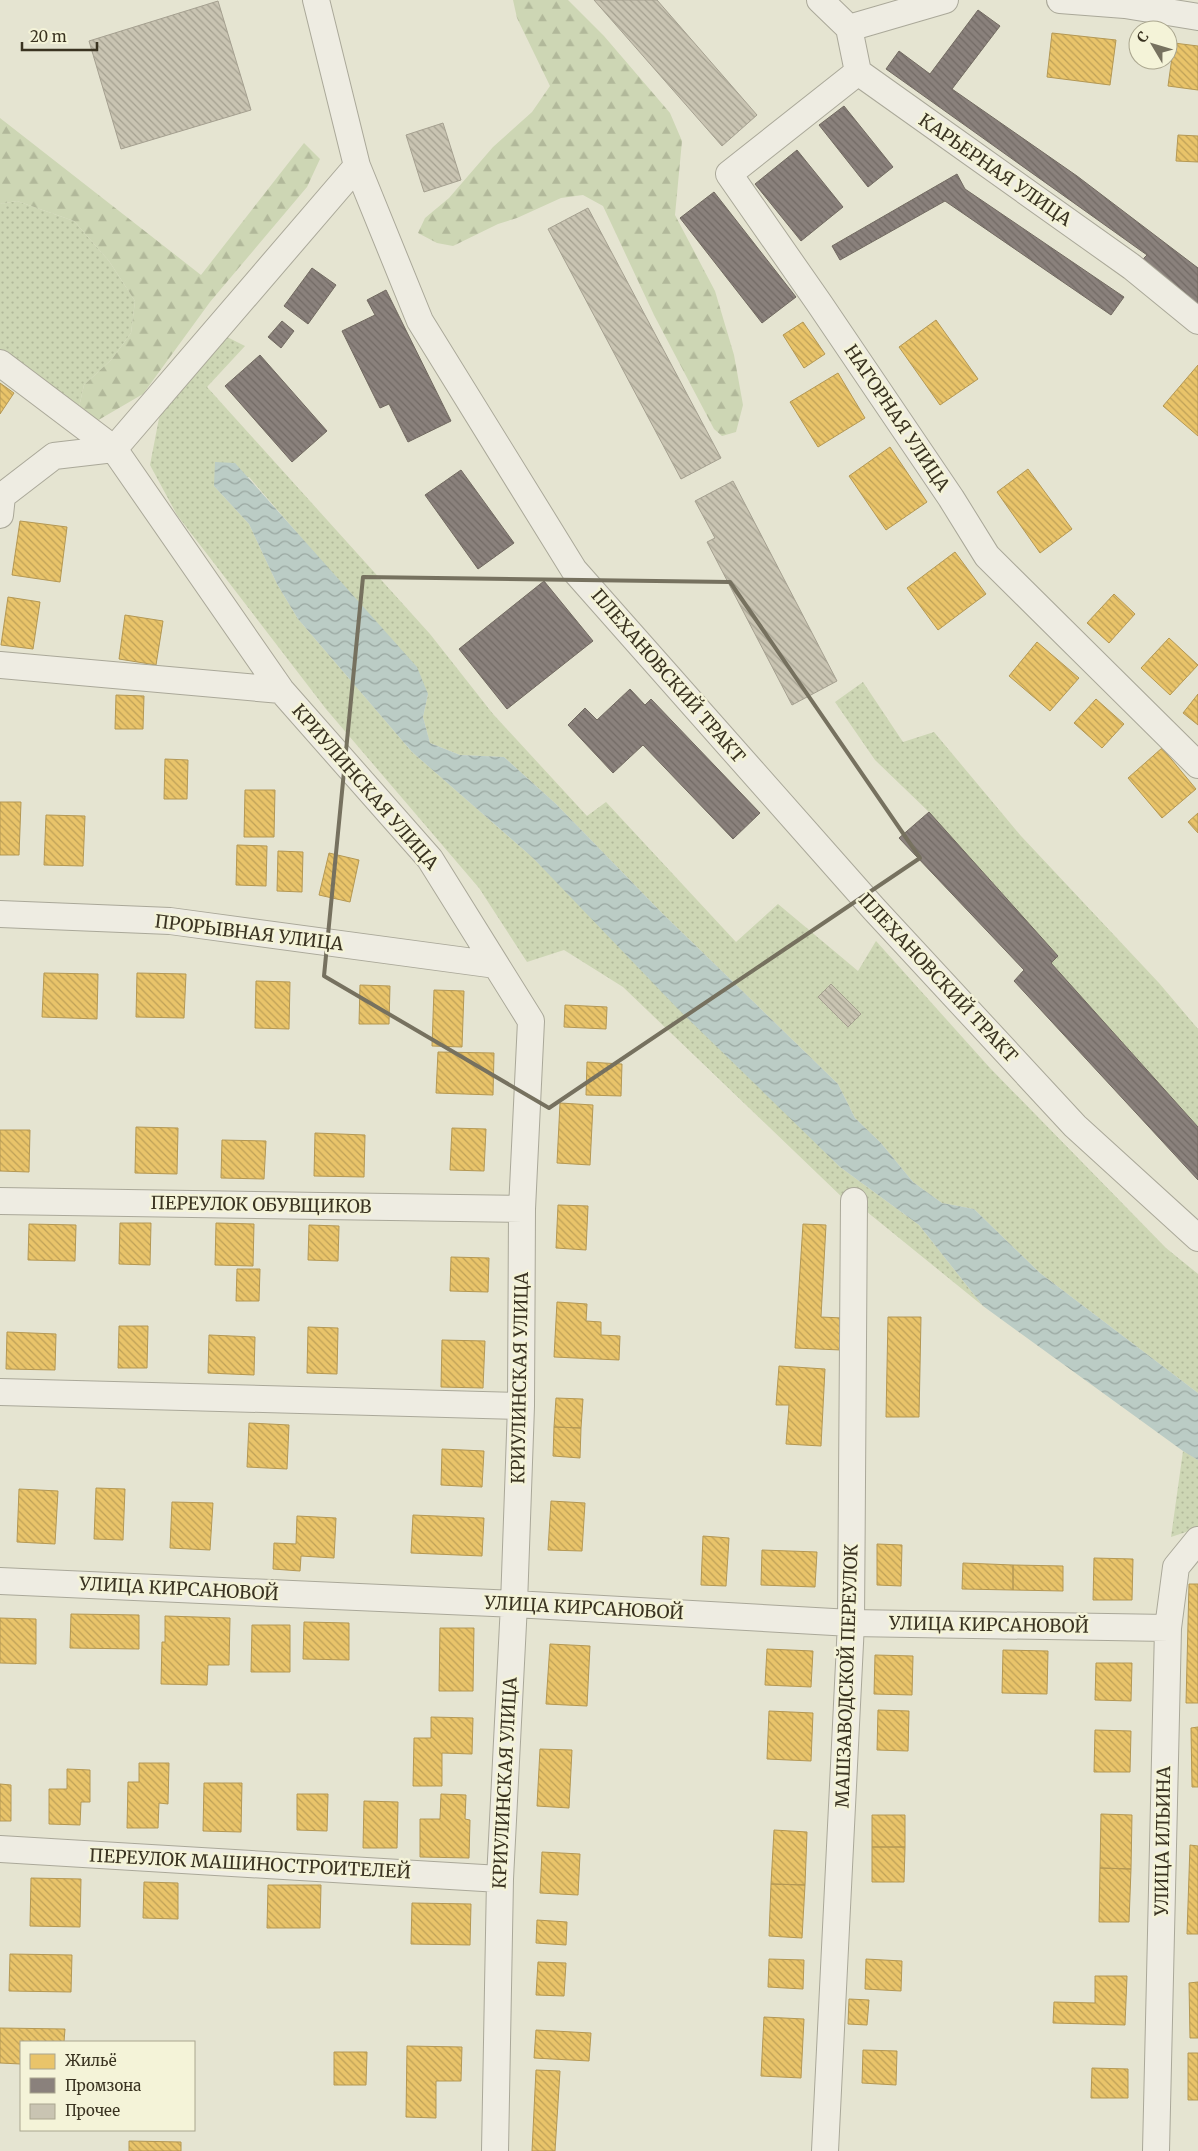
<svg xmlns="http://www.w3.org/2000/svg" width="1198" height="2151" viewBox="0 0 1198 2151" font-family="Merriweather,serif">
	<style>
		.grass { fill: url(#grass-dots) }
		.forest { fill: url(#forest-firs) }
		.water { fill: url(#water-waves) }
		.homes { fill: url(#homes-back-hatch); stroke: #b49854 }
		.industry { fill: url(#industry-back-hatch); stroke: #726a61 }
		.building { fill: url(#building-back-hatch); stroke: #a5a090 }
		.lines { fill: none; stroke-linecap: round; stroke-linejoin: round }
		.minor-casing { stroke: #aaa899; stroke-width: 28 }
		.minor { stroke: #eeece2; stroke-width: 26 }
		.marked { fill: none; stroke: #76715f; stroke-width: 4; stroke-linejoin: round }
		.labels { text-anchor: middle; stroke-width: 5; stroke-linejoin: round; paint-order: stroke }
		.street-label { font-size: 18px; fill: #3a3321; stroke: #f4f3d8 }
	</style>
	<defs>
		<pattern id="grass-dots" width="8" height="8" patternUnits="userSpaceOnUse" patternTransform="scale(1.25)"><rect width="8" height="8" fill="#cdd6b4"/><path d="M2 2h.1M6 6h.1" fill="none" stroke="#b1b89a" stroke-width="1.8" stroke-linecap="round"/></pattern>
		<pattern id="forest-firs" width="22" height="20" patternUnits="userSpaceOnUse" patternTransform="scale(1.25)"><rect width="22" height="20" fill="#cdd6b4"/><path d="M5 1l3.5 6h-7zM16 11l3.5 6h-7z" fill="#b1b89a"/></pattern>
		<pattern id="water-waves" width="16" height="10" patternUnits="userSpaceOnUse" patternTransform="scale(1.25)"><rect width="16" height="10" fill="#bbccc5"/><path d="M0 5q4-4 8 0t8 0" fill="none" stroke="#99a6a0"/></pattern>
		<pattern id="homes-back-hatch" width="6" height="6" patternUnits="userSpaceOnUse" patternTransform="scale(1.25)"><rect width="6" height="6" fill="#e9c46a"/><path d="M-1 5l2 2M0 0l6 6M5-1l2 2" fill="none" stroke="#bea057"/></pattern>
		<pattern id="industry-back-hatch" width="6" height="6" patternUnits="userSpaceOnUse" patternTransform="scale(1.25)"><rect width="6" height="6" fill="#8a817c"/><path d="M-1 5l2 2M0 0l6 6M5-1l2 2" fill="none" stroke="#726a65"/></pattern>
		<pattern id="building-back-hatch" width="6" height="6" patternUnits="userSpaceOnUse" patternTransform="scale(1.25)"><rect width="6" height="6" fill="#c9c4b2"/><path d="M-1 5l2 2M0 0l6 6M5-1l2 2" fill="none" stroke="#a4a090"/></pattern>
	</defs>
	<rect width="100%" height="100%" fill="#e5e4d1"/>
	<path class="grass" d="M17,201L74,221L109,261L135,301L131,333L112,359L84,385L79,407L0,352V204Z
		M223,335L245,346L207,387L430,634L493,714L587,816L606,802L736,942L778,904L858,971L876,941L990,1068L1166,1248L1198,1274V1393L1040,1273L974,1209L942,1203L913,1182L881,1143L855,1118L838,1084L661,912L556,804L504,757L460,755L430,743L423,717L428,694L318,557L249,477L214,486L249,524L277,584L298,619L412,752L533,858L840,1167L919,1225L983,1306L861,1207L844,1199L623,987L564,950L527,962L479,888L326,709L177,515L150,465L160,413Z
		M863,682L903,742L934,732L1021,836L1159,983L1198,1029V1127L1051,963L1058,956L929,812L875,760L835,702Z
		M1183,1451L1198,1460V1528L1171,1537Z"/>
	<path class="forest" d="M513,0H568L604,36L670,113L682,141L675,215L715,291L734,355L743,405L736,432L722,436L714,429L654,315L603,206L583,195L561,198L517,218L498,224L453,246L437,243L418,233L425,218L449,198L493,147L532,112L550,86L517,18Z
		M0,118L201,275L304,143L320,159L307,187L210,302L143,394L95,422L79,407L84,385L112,359L131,333L135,301L109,261L74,221L17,201L0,204Z"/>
	<path class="water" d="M215,462L235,463L417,667L428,694L423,717L430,743L460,755L504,757L556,804L661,912L838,1084L855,1118L881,1143L913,1182L942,1203L974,1209L1040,1273L1198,1393V1460L1183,1451L983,1306L919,1225L840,1167L677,1008L533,858L412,752L298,619L277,584L249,524L214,486Z"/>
	<path class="homes" d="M1052,33L1116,40L1110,85L1047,77Z
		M1174,43L1198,46V90L1168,86Z
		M1178,135L1198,136V162L1176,161Z
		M936,320L978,379L940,405L899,347Z
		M803,322L825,354L804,368L783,335Z
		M1198,365V436L1163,406Z
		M838,373L865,418L818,447L790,402Z
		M0,383L14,393L0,414Z
		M890,447L927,502L886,530L849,476Z
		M1028,469L1072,529L1040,553L997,492Z
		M20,521L67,527L60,582L12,575Z
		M955,552L986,594L938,630L907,588Z
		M1114,594L1135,614L1109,643L1087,623Z
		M8,597L40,602L33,649L1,645Z
		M125,615L163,621L156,665L119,659Z
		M1169,638L1198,665L1170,695L1141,668Z
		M1037,642L1079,678L1050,711L1009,676Z
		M1198,694V725L1183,713Z
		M116,695L144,696L143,729H115Z
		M1096,699L1124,724L1102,748L1074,723Z
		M1162,748L1196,789L1162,818L1128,778Z
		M165,759L188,760L187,799H164Z
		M245,790H275L274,837H244Z
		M0,802H21L19,855H0Z
		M1198,813V833L1188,822Z
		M46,815L85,816L83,866L44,865Z
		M237,845L267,846L266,886L236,885Z
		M278,851L303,852L302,892L277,891Z
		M329,853L359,860L350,902L319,895Z
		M44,973L98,974L97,1019L42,1017Z
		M137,973L186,974L184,1018L136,1017Z
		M256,981L290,982L289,1029L255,1028Z
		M360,985L390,986L389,1024H359Z
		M434,990L464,991L462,1047L432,1046Z
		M565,1005L607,1007L606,1029L564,1027Z
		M438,1052L494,1053L493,1095L436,1093Z
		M587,1062L622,1064L621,1096L586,1095Z
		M560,1103L593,1105L590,1165L557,1163Z
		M136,1127L178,1128L177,1174L135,1173Z
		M452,1128L486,1129L484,1171L450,1170Z
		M0,1130H30L29,1172L0,1171Z
		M315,1133L365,1135L364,1177L314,1176Z
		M222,1140L266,1141L264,1179L221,1178Z
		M558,1205L588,1206L586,1250L556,1248Z
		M120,1223H151L150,1265L119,1264Z
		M216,1223L254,1224L253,1266L215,1265Z
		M29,1224L76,1225L75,1261L28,1260Z
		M803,1224L826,1225L821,1317L842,1318L841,1350L795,1348Z
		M309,1225L339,1226L338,1261L308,1260Z
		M451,1257L489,1258L488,1292L450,1291Z
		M237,1269H260L259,1301H236Z
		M557,1302L587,1304L586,1321L601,1322V1335L620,1336L619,1360L554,1357Z
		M888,1317H921L919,1417H886Z
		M119,1326H148L147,1368H118Z
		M308,1327L338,1328L337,1374L307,1373Z
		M7,1332L56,1334L55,1370L6,1369Z
		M209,1335L255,1337L254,1375L208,1373Z
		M442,1340L485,1341L483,1388L441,1387Z
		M779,1366L825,1369L821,1446L786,1444L789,1405H776Z
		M556,1398L583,1399L581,1428L554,1427Z
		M249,1423L289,1425L287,1469L247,1467Z
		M554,1427L581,1428L580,1458L553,1456Z
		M442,1449L484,1451L482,1487L441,1485Z
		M96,1488L125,1489L123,1540L94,1539Z
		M19,1489L58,1491L55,1544L17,1542Z
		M551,1501L585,1503L582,1551L548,1550Z
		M172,1502L213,1503L210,1550L170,1548Z
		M413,1515L484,1518L482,1556L411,1553Z
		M297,1516L336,1518L334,1558L301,1556L300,1571L273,1569L274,1543L296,1544Z
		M703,1536L729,1538L726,1586L701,1585Z
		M877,1544L902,1545L901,1586L877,1585Z
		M762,1550L817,1552L815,1587L761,1585Z
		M1094,1558L1133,1559L1132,1600H1093Z
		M963,1563L1013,1565V1590L962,1589Z
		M1013,1565L1063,1566V1591L1013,1590Z
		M1189,1584H1198V1703H1186Z
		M71,1614L139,1615V1649L70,1648Z
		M165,1616L230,1618L229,1665H208L207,1685L161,1684L162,1642H165Z
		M0,1618L36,1619V1664L0,1663Z
		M304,1622L349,1623V1660L303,1659Z
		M252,1625H290V1672H251Z
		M440,1628H474L473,1691H439Z
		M550,1644L590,1646L587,1706L546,1704Z
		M767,1649L813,1651L811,1687L765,1685Z
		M1003,1650L1048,1651L1047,1694L1002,1693Z
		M875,1655L913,1656L912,1695L874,1694Z
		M1096,1663H1132L1131,1701L1095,1700Z
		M878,1710L909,1711L908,1751L877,1750Z
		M769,1711L813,1713L811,1761L767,1759Z
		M431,1717L473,1718L472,1754L442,1753V1786H413L414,1738H431Z
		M1198,1727V1787H1192L1191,1728Z
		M1095,1730L1131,1731L1130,1772H1094Z
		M540,1749L572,1750L569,1808L537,1806Z
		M139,1763H169L168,1804L159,1803L158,1828H127L128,1782H139Z
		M67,1769L90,1770V1802H81L80,1825L49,1824V1789H67Z
		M204,1783H242L241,1832L203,1831Z
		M0,1784L11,1785V1821H0Z
		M297,1794H328L327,1831L297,1830Z
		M441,1794L466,1795L465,1819L470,1820L469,1858L420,1857V1819H440Z
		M364,1801L398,1802L397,1848H363Z
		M1101,1814L1132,1815L1131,1869L1100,1868Z
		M872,1815H905V1847H872Z
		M774,1830L807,1832L805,1885L771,1884Z
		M1190,1845L1198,1846V1934H1187Z
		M872,1847H905L904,1882H872Z
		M542,1852L580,1854L578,1895L540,1893Z
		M1100,1868L1131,1869L1129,1922H1099Z
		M31,1878L81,1879L80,1927L30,1926Z
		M144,1882L178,1883V1919L143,1918Z
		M771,1884L805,1885L802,1938L769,1936Z
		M268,1885H321L320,1928H267Z
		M412,1903L471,1904L470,1945L411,1944Z
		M537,1920L567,1922L566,1945L536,1943Z
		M10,1954L72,1955L71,1992L9,1991Z
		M769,1959L804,1960L803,1989L768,1987Z
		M866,1959L902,1961L901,1991L865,1989Z
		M538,1962L566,1963L564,1996L536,1995Z
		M1095,1976H1127L1125,2025L1053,2023L1054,2002L1095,2003Z
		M1198,1982V2038H1190L1189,1983Z
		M849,1999L869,2000L867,2025L848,2024Z
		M764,2017L804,2019L801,2078L761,2076Z
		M0,2028L65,2029L64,2042H21V2064L0,2063Z
		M536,2030L591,2033L589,2061L534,2058Z
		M407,2046L462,2047L461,2081H436V2118L406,2117Z
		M863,2050L897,2051L896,2085L862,2083Z
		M334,2052H367L366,2085H334Z
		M1188,2053H1198V2100H1188Z
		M1092,2068L1128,2069V2098H1091Z
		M536,2070L560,2071L555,2151H532Z
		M129,2141L181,2142V2151H129Z"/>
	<path class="industry" d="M978,10L1000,26L952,89L1077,176L1198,268V304L1142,260L1147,255L886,69L899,51L930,74Z
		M844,106L893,167L868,187L819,125Z
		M797,150L843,207L801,241L755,184Z
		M957,174L965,189L1124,297L1111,315L945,201L840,260L832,246Z
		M714,192L796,297L762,323L680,218Z
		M312,268L336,285L308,324L284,306Z
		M386,290L451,421L408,442L389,404L380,408L342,331L375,315L367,300Z
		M282,321L294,331L281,348L268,337Z
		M260,355L327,431L292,462L225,386Z
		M461,470L514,543L478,569L425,495Z
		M544,581L593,641L507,709L459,649Z
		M630,689L645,705L651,699L760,813L733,839L643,745L613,773L568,725L585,708L597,720Z
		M929,812L1058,956L1051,963L1198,1127V1180L1014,981L1024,970L899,838Z"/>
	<path class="building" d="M594,0H657L757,115L722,146Z
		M218,1L251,110L121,149L89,41Z
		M443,123L461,180L424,192L406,135Z
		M588,208L721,458L681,479L548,229Z
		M733,481L837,681L792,705L707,542L715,538L695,501Z
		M831,984L861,1014L848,1027L818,997Z"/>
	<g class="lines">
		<defs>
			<path id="minor" d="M316,0L357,166L420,321L574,570L874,909L1075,1126L1198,1238
				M820,0L849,28L858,72L1132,267L1198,321
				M1060,0L1125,5L1198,17
				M849,28L945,0
				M858,72L729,174L819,303L951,498L987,556L1198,765
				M0,363L114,449L281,690L430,859L531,1021L522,1209L521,1406L514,1604L500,1879L495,2151
				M0,515L2,496L54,456L114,449L357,166
				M0,665L281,690
				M0,914L170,921L496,965
				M0,1201L522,1209
				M0,1392L521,1406
				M0,1581L514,1604L851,1623L1168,1628
				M0,1849L500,1879
				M825,2151L851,1623L854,1201
				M1156,2151L1168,1628L1176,1567L1198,1540"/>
		</defs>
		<use href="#minor" class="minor-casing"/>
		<use href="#minor" class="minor"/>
	</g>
	<path class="marked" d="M363,577L730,582L920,858L549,1108L324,976Z"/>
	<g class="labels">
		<g class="street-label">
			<text transform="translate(995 170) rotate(35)" y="6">КАРЬЕРНАЯ УЛИЦА</text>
			<text transform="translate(897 418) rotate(56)" y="6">НАГОРНАЯ УЛИЦА</text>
			<text transform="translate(668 676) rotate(49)" y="6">ПЛЕХАНОВСКИЙ ТРАКТ</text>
			<text transform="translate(365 787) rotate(49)" y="6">КРИУЛИНСКАЯ УЛИЦА</text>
			<text transform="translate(249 933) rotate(7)" y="6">ПРОРЫВНАЯ УЛИЦА</text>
			<text transform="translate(938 978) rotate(47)" y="6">ПЛЕХАНОВСКИЙ ТРАКТ</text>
			<text transform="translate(261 1205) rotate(1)" y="6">ПЕРЕУЛОК ОБУВЩИКОВ</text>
			<text transform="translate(520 1378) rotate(-89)" y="6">КРИУЛИНСКАЯ УЛИЦА</text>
			<text transform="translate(179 1589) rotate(3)" y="6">УЛИЦА КИРСАНОВОЙ</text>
			<text transform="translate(584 1608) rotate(3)" y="6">УЛИЦА КИРСАНОВОЙ</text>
			<text transform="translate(989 1625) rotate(1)" y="6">УЛИЦА КИРСАНОВОЙ</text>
			<text transform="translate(847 1676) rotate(-88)" y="6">МАШЗАВОДСКОЙ ПЕРЕУЛОК</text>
			<text transform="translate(505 1783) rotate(-87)" y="6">КРИУЛИНСКАЯ УЛИЦА</text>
			<text transform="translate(1163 1841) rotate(-89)" y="6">УЛИЦА ИЛЬИНА</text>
			<text transform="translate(250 1864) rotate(3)" y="6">ПЕРЕУЛОК МАШИНОСТРОИТЕЛЕЙ</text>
		</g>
	</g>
	<rect x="20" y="2041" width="175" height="90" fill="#f4f3d8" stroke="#aaa68f"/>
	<rect x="30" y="2054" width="25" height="15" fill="#e9c46a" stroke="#aaa68f"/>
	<text x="65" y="2066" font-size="15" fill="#3a3321">Жильё</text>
	<rect x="30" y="2078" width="25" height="15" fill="#8a817c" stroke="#aaa68f"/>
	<text x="65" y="2091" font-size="15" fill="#3a3321">Промзона</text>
	<rect x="30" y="2104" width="25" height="15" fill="#c9c4b2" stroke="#aaa68f"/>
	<text x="65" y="2116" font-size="15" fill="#3a3321">Прочее</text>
	<g transform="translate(1153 45) rotate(308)"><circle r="24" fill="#f4f3d8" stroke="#aaa68f"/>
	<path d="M0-4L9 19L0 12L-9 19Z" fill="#76715f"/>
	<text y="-8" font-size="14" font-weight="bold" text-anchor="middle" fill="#3a3321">С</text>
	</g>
	<path d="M22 42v8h75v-8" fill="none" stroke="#3a3321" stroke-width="2.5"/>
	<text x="30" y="42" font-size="15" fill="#3a3321" stroke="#f4f3d8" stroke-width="4" paint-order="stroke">20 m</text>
</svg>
